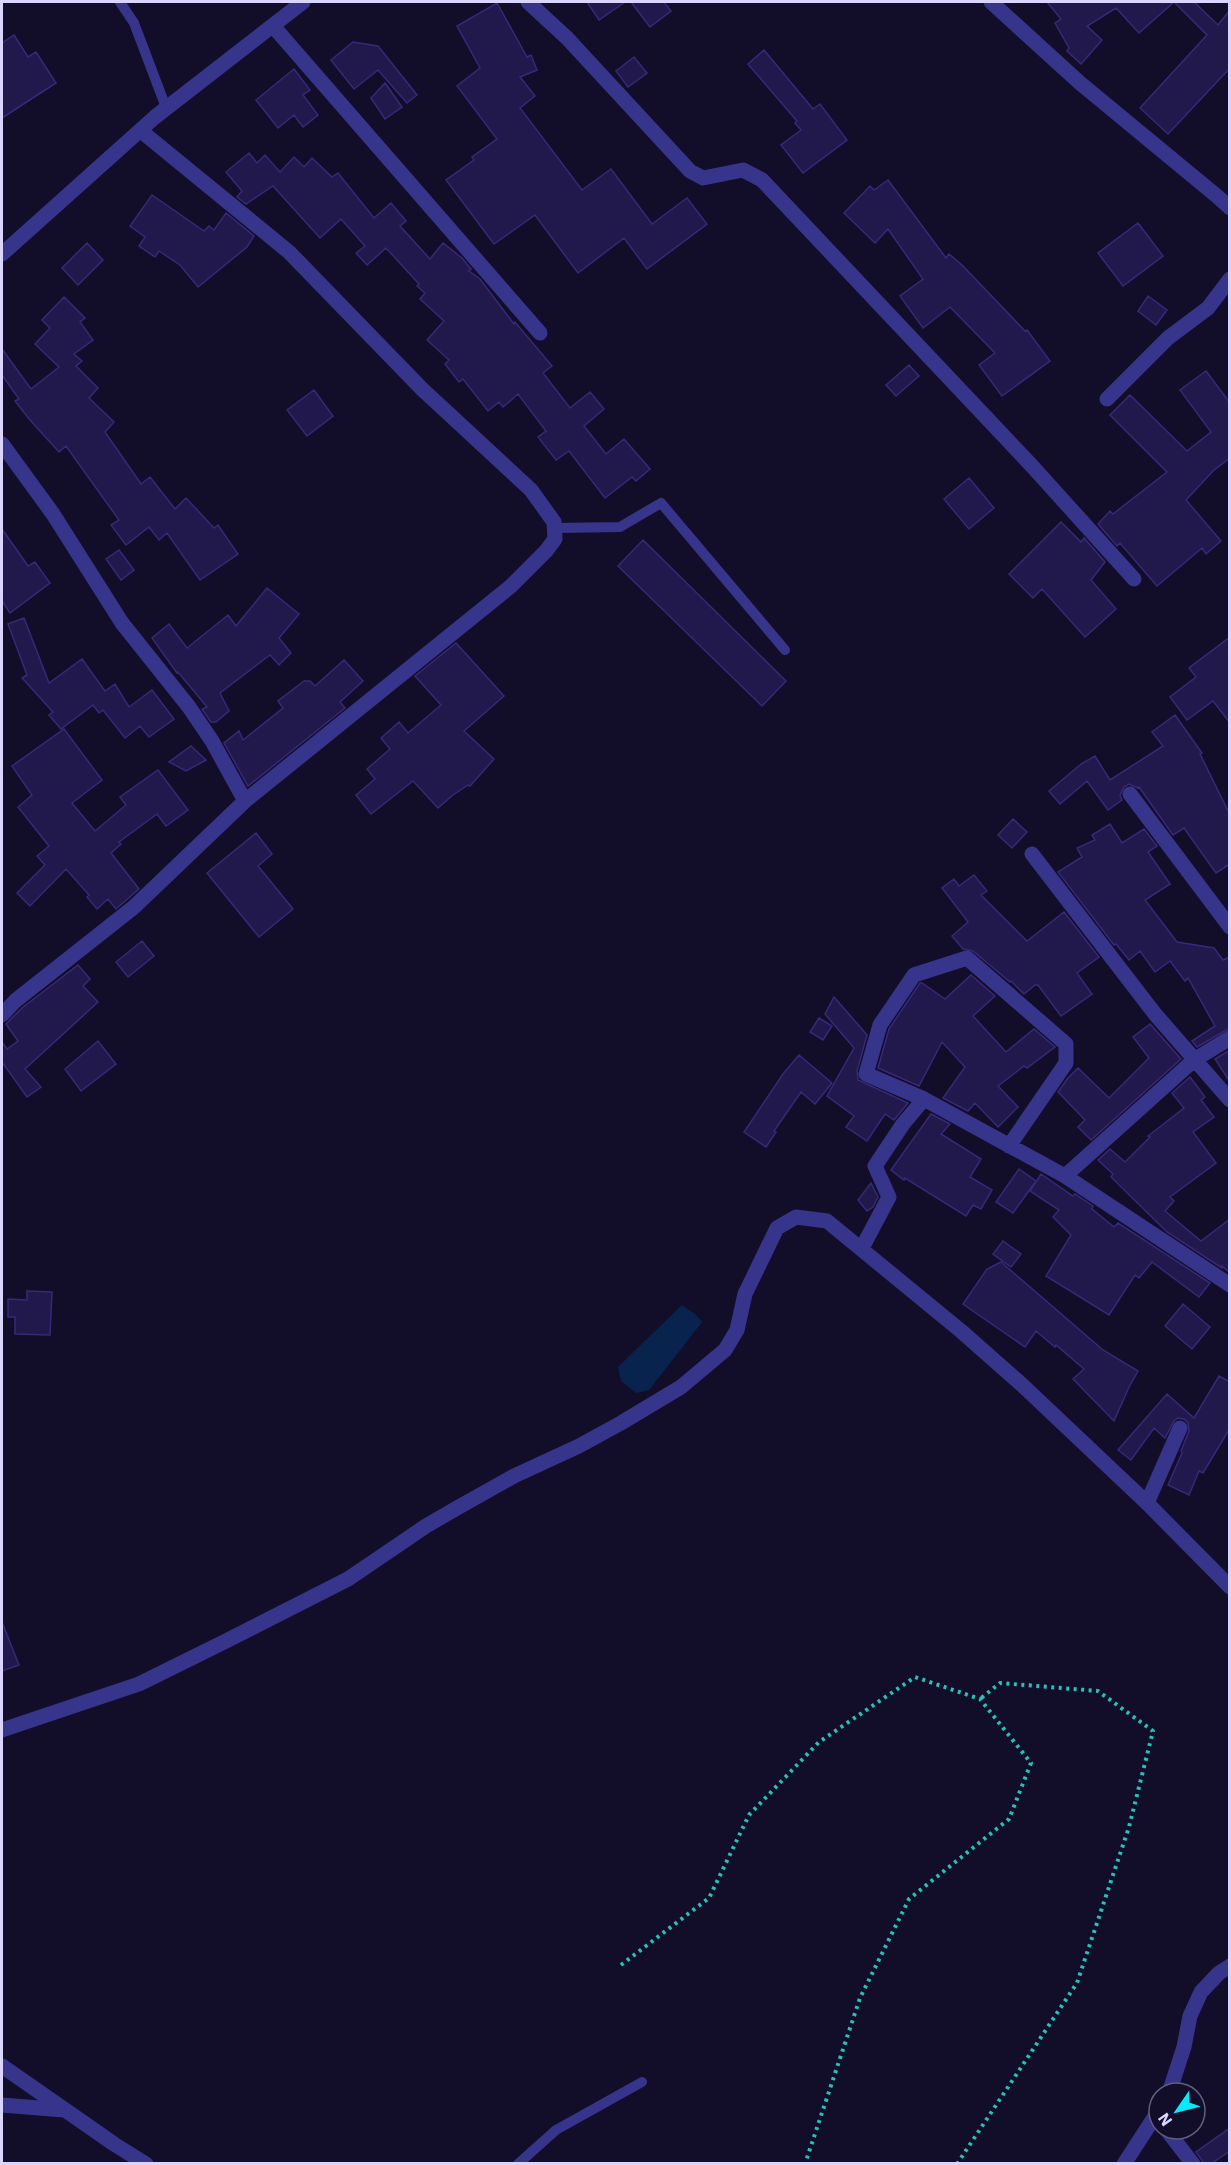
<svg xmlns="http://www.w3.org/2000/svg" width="1231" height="2165" viewBox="0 0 1231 2165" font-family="'IBM Plex Sans',sans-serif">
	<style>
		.water { fill: #08234d }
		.building { fill: #21184b; stroke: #372979; stroke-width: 1.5 }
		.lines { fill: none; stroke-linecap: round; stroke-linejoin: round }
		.path { stroke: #26c2b5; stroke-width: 4; stroke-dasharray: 3 4.5; stroke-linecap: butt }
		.service { stroke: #37358b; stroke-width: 10 }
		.minor { stroke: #37358b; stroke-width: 15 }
		.tertiary { stroke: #37358b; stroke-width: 15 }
	</style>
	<rect width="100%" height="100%" fill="#120e29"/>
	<path class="water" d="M682,1305L695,1314L702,1322L649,1390L636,1393L621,1381L618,1367Z"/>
	<path class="building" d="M587,2H625L599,20Z
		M631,2H664L671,11L650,27Z
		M1047,2H1194L1218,25L1230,10V68L1168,134L1140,108L1207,35L1174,2L1139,33L1116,8L1087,26L1102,40L1081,64L1067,51L1069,48L1055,23L1061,19Z
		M497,3L527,57L531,55L537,70L520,77L535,96L520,108L582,190L611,169L652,224L687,198L707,224L647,269L624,238L578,273L535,215L494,244L446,180L474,160L472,157L497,139L457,86L480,68L457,26Z
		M14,35L28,57L36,52L56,83L2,118V43Z
		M353,42L378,46L417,95L407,103L378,70L354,89L331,60Z
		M764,50L813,109L820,104L847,140L803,173L781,145L801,130L795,123L797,121L748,64Z
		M634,57L647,73L628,87L616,71Z
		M294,69L310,90L303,95L318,115L303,127L294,115L278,128L256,100Z
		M385,83L402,107L385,119L371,98Z
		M249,153L257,163L265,155L280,172L294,157L304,167L312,158L332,177L338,173L374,218L391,203L406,221L400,226L430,259L443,243L462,258L471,269L469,271L480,279L514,324L515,322L552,366L543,373L570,408L590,392L604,409L584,426L606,454L624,439L650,469L636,481L632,477L605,498L569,451L556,460L538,437L546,431L518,394L503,407L499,402L488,411L463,379L459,382L445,364L449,360L427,340L444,321L420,299L425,293L417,286L419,284L386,248L367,265L356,253L365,246L341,219L320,238L273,186L246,204L237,197L242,191L226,172Z
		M888,180L946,258L949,254L962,265L1025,331L1027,330L1050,361L1002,396L979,365L995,353L950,307L923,328L900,296L923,279L888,229L875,243L844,213L870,186L874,190Z
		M152,195L204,231L209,226L214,230L226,213L254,236L247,247L198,287L180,265L159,251L155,257L139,246L145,237L130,226Z
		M1138,223L1163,256L1123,286L1098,253Z
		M87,243L103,260L78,285L62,268Z
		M1148,296L1167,310L1156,325L1138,311Z
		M64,297L85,318L80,322L93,340L74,354L82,361L76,366L98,388L89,398L114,422L105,432L141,484L150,477L175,509L186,498L214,528L218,525L238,554L200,580L167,533L159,540L149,527L126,545L111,525L119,520L66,446L59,452L30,420L15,401L19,399L2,375V349L31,389L59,367L35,344L50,328L42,320Z
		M909,365L919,376L896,396L886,385Z
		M1206,371L1230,403V458L1214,470L1186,500L1221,541L1206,554L1202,548L1157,586L1120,543L1117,546L1098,524L1110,511L1113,514L1167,472L1110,415L1130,395L1187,451L1211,432L1180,390Z
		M314,390L333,416L307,436L287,410Z
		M969,478L994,508L969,529L944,499Z
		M1061,522L1081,542L1084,538L1105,562L1091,580L1116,609L1085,637L1042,589L1033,598L1009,574Z
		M2,529L28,566L35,562L50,583L10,613L2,601Z
		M643,540L786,681L762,706L618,566Z
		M119,550L134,570L121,580L106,559Z
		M267,588L299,614L279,638L291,653L279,665L270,655L220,693L229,711L216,722H211L202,709L207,707L178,672L177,673L152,638L169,624L187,648L228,615L236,626Z
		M24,618L49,683L82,659L105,691L115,684L129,707L152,690L174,719L149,737L140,726L125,738L103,710L99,713L93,705L61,729L49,715L53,712L22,678L27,675L8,624Z
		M1230,637V723L1213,701L1187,720L1170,697L1196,677L1189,668Z
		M456,643L504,696L464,731L494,759L470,786L468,785L453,795L438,808L413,781L371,814L356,795L375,779L367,769L390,749L381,738L399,722L408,733L441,705L415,676Z
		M344,660L363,681L340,702L345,708L248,786L224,743L239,731L243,740L283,708L278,701L304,681H310L315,686Z
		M1175,715L1202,753L1200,754L1230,815V864L1216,873L1184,828L1173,835L1139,787L1138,788L1129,784L1124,787L1120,795L1122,800L1108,810L1087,781L1060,804L1049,791L1081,764L1095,756L1110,780L1163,746L1152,732Z
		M64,729L102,780L72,803L95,831L126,805L120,797L158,770L188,810L166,826L157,814L119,842L121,844L111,853L139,889L116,909L108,899L97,909L87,897L89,895L66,869L30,906L17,893L45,865L37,856L49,846L18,807L32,795L12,766Z
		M191,746L206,760L186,771L169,762Z
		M1013,819L1027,832L1012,848L998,835Z
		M1110,824L1122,843L1144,829L1157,846L1148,852L1170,884L1145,900L1177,942L1214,948L1223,960L1230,957V1028L1197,1047L1192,1041L1215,1026L1188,978L1185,981L1170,961L1155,972L1140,951L1129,960L1116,944L1114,945L1058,872L1082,857L1077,848L1095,840L1092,835Z
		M256,833L272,854L258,866L293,909L259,937L207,873Z
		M974,875L987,891L981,895L1027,941L1064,912L1099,957L1077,973L1092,994L1061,1016L1038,985H1035L1024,994L1011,981L1010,982L973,951L963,949L952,936L968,922L942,888L954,879L959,886Z
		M142,941L154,956L128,977L116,962Z
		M78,965L90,979L83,986L98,1002L25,1069L41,1087L27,1097L2,1062V1042L7,1049L18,1041L6,1024L22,1008Z
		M971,975L995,996L973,1016L1006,1052L1034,1029L1055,1047L1027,1068L1024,1066L998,1086L1018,1107L998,1127L975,1103L968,1111L943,1098L965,1067L942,1042L919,1086L878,1068L889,1029L920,983H922L945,999Z
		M834,997L867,1035L857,1071L858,1080L908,1103L894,1120L885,1114L867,1141L846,1127L854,1116L827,1096L854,1048L825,1014Z
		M819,1018L832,1026L823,1040L810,1032Z
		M1150,1024L1181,1059L1091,1140L1078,1127L1085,1120L1058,1092L1068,1078L1078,1068L1109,1098L1149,1058L1133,1037Z
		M98,1041L116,1064L81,1091L65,1069Z
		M1230,1050V1082L1215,1059Z
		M799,1055L832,1083L815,1104L801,1092L774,1131L776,1132L766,1147L744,1132L783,1074Z
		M1190,1077L1205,1097L1201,1100L1214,1117L1193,1132L1216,1163L1170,1197L1174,1201L1165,1211L1201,1241L1230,1219V1273L1222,1266V1268L1167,1232L1111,1177L1113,1174L1098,1160L1110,1149L1125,1162L1150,1137L1148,1136L1184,1108L1172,1093Z
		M931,1114L950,1124L941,1134L981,1159L970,1177L992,1190L981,1209L973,1205L966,1216L905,1178L904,1180L891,1170Z
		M1019,1169L1036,1181L1013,1213L996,1202Z
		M1041,1174L1073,1196L1075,1194L1093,1206L1092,1209L1114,1227L1118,1223L1210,1283L1199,1297L1152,1262L1139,1278L1135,1275L1109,1315L1046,1276L1071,1235L1053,1217L1059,1210L1030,1191Z
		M871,1183L878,1197L873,1207L867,1211L858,1200Z
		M1003,1241L1021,1254L1011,1267L993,1254Z
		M1001,1262L1103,1350L1138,1371L1129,1387L1114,1421L1073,1379L1084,1369L1056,1345L1055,1347L1036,1331L1025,1347L963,1304L987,1269Z
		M27,1291L52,1292L50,1335L15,1334V1317H8V1299L27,1300Z
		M1183,1304L1210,1327L1192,1349L1165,1326Z
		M1219,1376L1230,1382V1428L1203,1473L1199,1471L1189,1495L1168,1485L1182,1453L1181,1451L1189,1431L1188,1423L1184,1419L1178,1418L1174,1421L1165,1438L1154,1428L1131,1460L1118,1450L1167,1394L1194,1418Z
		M2,1622L19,1665L2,1671Z
		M1230,2128V2151L1212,2163H1204L1196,2152Z"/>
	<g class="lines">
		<path class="path" d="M621,1965L709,1898L749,1815L819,1742L915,1677L980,1699L1031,1763L1009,1819L909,1899L860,1998L805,2164
			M957,2164L1077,1983L1129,1827L1153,1731L1098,1691L1000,1683L980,1699"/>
		<path class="service" d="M120,2L134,23L167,110
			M555,528L620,527L661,503L785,650
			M518,2164L556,2130L642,2082"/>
		<path class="minor" d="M528,2L567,38L690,171L703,178L743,170L762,180L1032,466L1134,579
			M991,2L1080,83L1218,197L1230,208
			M273,26L540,333
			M1107,399L1168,338L1208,308L1230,279
			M2,444L53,514L122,623L189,707L212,741L245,801
			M1130,794L1230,927
			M1032,854L1155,1014L1230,1100
			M2,1015L15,1001L134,907L245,801L511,586L546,551L555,539L554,522L531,490L422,389L289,252L141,131
			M924,1099L866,1074L880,1025L914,975L967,958L1066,1044V1063L1009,1146
			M1065,1176L1194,1060L1230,1038
			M862,1248L889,1197L875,1166L903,1124L924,1099L1065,1176L1230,1285
			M1147,1503L1180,1428
			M2,1730L139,1684L224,1642L348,1579L426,1526L457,1508L514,1476L579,1446L621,1423L681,1387L725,1350L737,1330L745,1294L777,1228L796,1217L827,1221L961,1331L1020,1383L1147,1503L1230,1587
			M2,2066L114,2144L146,2164
			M1169,2093L1184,2047L1190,2016L1201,1992L1219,1973L1230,1966
			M2,2105L64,2110
			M1166,2129L1193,2164
			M1124,2164L1159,2110"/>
		<path class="tertiary" d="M2,254L155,117L303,2"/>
	</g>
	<rect width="1231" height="2165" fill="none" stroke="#d9d5ff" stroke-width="6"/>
	<g transform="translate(1177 2111) rotate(235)"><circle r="28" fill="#120e29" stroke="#625e7f" stroke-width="1.5"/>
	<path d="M0-4.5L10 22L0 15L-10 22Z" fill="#01ecff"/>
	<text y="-9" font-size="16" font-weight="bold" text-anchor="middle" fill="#d9d5ff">N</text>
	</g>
</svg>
